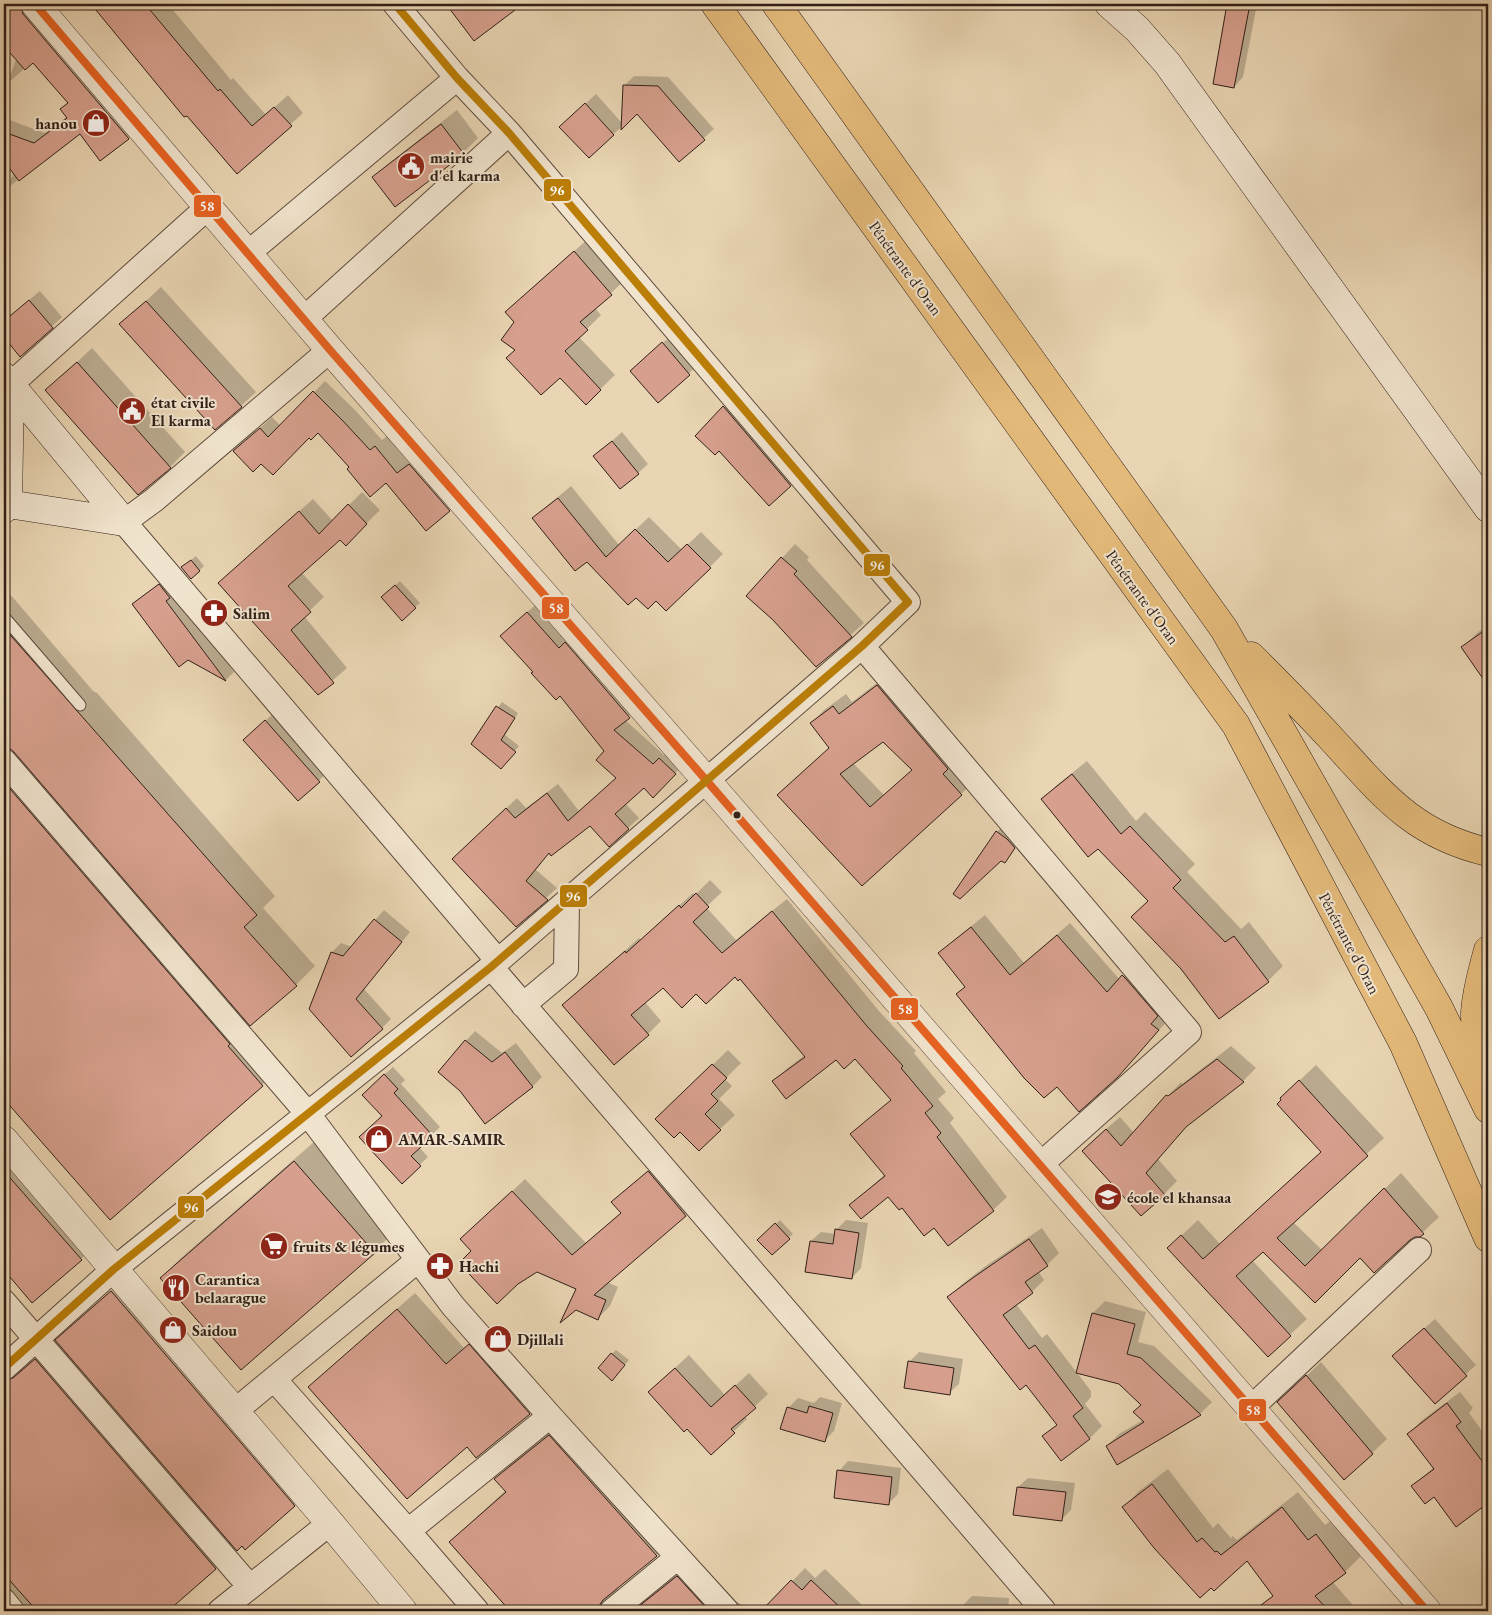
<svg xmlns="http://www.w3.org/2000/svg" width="1492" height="1615" viewBox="0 0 1492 1615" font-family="'EB Garamond',serif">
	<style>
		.shadow { fill: #0003; fill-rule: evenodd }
		.building { fill: #d7a08e; stroke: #301f17; fill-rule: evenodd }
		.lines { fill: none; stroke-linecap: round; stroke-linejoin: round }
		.service-casing { stroke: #5e4c3e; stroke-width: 13 }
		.minor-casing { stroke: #5e4c3e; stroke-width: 26 }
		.tertiary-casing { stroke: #5e4c3e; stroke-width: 29 }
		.secondary-casing { stroke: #301f17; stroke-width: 29 }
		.motorway-casing { stroke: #301f17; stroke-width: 29 }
		.service { stroke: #f1e4ce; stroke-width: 11 }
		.minor { stroke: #f1e4ce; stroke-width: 24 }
		.tertiary { stroke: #f1e4ce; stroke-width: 28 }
		.secondary { stroke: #f1e4ce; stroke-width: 28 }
		.motorway { stroke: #e4ba7a; stroke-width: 28 }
		.bus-1-casing { stroke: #f1e4ce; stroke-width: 11 }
		.bus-2-casing { stroke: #f1e4ce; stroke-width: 11 }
		.bus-1 { stroke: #e86221; stroke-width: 8 }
		.bus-2 { stroke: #bb7e07; stroke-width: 8 }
		.bus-dot { fill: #301f17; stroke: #f1e4ce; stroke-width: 2 }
		.labels { text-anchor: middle; stroke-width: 4; stroke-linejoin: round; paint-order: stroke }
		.poi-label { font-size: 16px; font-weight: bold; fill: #301f17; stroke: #f1e4ce; text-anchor: start }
		.street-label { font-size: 16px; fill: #301f17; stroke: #f1e4ce }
		.line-badge { stroke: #f1e4ce; stroke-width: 2 }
		.badge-label { font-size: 14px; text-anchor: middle; font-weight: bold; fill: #fff }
	</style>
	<rect width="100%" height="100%" fill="#e9d5b3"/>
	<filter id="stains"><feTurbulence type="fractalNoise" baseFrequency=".004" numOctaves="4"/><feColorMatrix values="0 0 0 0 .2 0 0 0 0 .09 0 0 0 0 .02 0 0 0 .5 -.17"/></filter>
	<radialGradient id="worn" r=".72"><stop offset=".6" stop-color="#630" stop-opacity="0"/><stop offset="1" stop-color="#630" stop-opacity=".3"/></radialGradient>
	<path class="shadow" d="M4,4H33L139,128L129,138L101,159L80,132L5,190L14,173L4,159V118L45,133L68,116L62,109L68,102L33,61L7,84L17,57L8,49L4,53Z
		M92,4H168L231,80L233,78L266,115L288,95L303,113L238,172L187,114L185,116Z
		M447,4H517L508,14L474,39Z
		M1228,4H1257L1243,77L1234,87L1214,83Z
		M634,76L668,77L714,129L679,160L637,113L589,156L571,117L596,94L622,123L624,86Z
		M457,110L478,138L463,153L396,205L374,177L389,163Z
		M589,238L625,280L595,308L601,315L579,337L615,375L586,403L560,376L517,349L516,322L506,312Z
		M161,287L256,392L241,406L121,324Z
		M40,291L62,317L20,356L4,335V321Z
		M673,334L699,364L658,402L641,362Z
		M92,348L185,452L170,467L138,493L47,390Z
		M325,381L355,410L382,440L387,436L409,463L421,453L461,499L449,510L351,467L319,431L261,462L235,451L272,417L281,426Z
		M734,398L800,475L770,504L719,449L697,436Z
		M622,432L648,464L638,473L595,456Z
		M571,486L619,545L649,517L682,550L701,532L723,554L666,610L656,600L636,596L587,560L534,519L547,506Z
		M362,492L380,510L346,544L340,538L302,573L324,597L304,616L347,668L318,693L233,570L313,499L333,521Z
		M795,544L809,557L807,560L864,623L817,665L782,558Z
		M196,556L204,566L191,578L187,563Z
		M168,576L175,592L234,672L226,680L188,659L134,604Z
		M400,581L420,603L415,607L387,593Z
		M4,587L93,691L97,693L275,896L263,908L315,966L296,985L246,1026L282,1066L262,1085L110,1218L4,1096V776L23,759L4,738Z
		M538,603L639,706L625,720L664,755L670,748L685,763L653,796L644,787L625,803L639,818L609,845L590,824L550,852L536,870L557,888L516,925L464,849L517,798L526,808L558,784L579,811L618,777L605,751L560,694L535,672L512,625Z
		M1488,625V684L1463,647L1477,633Z
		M890,673L974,782L862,885L830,747L812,723L824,710L846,694L852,702ZM884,740L913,769L884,795L853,763Z
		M502,702L518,713L505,735L519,746L505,763L473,744Z
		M275,712L329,771L299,799L254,731Z
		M1087,761L1136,821L1145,812L1195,864L1187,872L1241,929L1249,922L1283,966L1268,981L1220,1017L1150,900L1098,847L1043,799L1057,785Z
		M1001,828L1018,842L1009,857L1001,859L997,832Z
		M710,880L722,892L706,907L736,940L787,899L879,1011L916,1051L914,1053L946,1092L938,1099L954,1118L950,1123L1007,1197L993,1210L934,1227L888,1196L851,1205L885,1174L852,1134L892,1099L855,1058L836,1059L774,1081L788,1068L805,1055L740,977L735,976L696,993L663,987L645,1002L661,1021L648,1034L564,1005L639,938L641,940L693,893L695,895Z
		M384,910L410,932L364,989L391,1019L382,1028L310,1009L332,952L341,943L352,947Z
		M985,915L1024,963L1070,923L1120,980L1136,963L1171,1017L1130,1062L1057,1085L958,994L966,986L940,954L953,941Z
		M475,1031L502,1053L516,1043L542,1077L532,1087L485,1122L466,1041Z
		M1231,1046L1256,1068L1243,1081L1190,1122L1158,1159L1177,1181L1164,1194L1097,1137L1120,1117L1134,1133L1181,1082L1182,1084Z
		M728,1050L741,1063L725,1079L732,1086L719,1099L735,1115L720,1129L671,1105Z
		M1316,1065L1384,1138L1293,1222L1322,1250L1401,1173L1439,1217L1420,1235L1415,1236L1360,1257L1315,1301L1263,1250L1252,1260L1307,1319L1268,1355L1168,1248L1198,1220L1220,1244L1322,1151L1281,1098Z
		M393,1067L405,1080L401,1084L440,1127L419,1147L428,1157L402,1182L383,1116L371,1086Z
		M4,1130L100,1240L81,1259L33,1301L4,1268Z
		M314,1142L394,1232L374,1252L241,1368L161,1278L181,1258Z
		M662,1159L698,1202L607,1282L618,1287L610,1306L597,1319L577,1289L537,1271L473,1251L475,1227L525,1179L586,1243L622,1212L613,1202Z
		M780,1220L793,1234L772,1254L759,1240Z
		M846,1220L868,1223L861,1268L852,1278L811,1241L821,1232L836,1234L837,1229Z
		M1042,1228L1059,1253L1047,1265L1038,1271L1044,1280L1032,1292L1016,1304L1042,1338L1047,1334L1091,1391V1397L1085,1404L1102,1426L1090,1438L1062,1459L1044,1437L1057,1424L1026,1384L949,1297L961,1285L987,1265Z
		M131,1273L314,1486L294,1505L242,1544L236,1548L215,1568L165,1611H4V1377L34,1359L55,1340L56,1341L76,1321Z
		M415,1293L464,1348L486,1328L546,1396L529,1413L467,1446L310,1387L327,1370Z
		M1105,1301L1146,1312L1138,1342L1154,1346L1212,1402L1200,1414L1118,1463L1107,1446L1119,1434L1143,1420L1142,1405L1119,1383L1078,1372L1093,1313Z
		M1435,1319L1476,1365L1435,1402L1404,1346Z
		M616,1350L629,1360L617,1374L612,1354Z
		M919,1352L963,1359L959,1384L949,1393L909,1362Z
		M689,1355L725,1395L749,1373L768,1394L745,1416L747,1419L711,1453L663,1379Z
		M1321,1362L1387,1439L1372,1453L1294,1388Z
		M1460,1392L1473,1408L1469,1413L1488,1439V1518L1480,1508L1434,1496L1413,1486L1434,1467L1409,1434L1421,1421Z
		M820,1397L842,1403L834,1431L824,1441L788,1408L798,1398L814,1403Z
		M568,1417L675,1536L656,1556L618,1587L617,1593L634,1606L641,1603L696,1558L736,1601L742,1605L747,1606L752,1611H511L450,1542L506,1490L496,1479L515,1460Z
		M848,1461L901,1468L898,1494L889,1503L839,1471Z
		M1168,1469L1213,1528L1218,1523L1231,1538L1233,1536L1237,1540L1298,1492L1325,1525L1333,1519L1361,1556L1345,1572L1332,1581L1358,1611H1275L1268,1602L1274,1595L1247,1560L1214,1589L1124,1507L1139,1491Z
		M1028,1478L1075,1483L1071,1510L1062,1519L1018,1487Z
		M805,1568L815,1578L825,1569L861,1604L854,1611H778L770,1604Z
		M972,1596L1009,1598L1008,1611H962V1606Z"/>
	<path class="building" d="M11,4H20L23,14L129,139L100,161L80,134L19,181L4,161V132L34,143L67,118L60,109L68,103L33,63L25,70L4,46V10Z
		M91,4H145L218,91L220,89L252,126L274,107L292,126L237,174L187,116L184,117Z
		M446,4H523L474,41Z
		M1227,4H1250L1234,88L1213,84Z
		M623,85L658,86L705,140L679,162L637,114L621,130Z
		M585,103L614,135L589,158L559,127Z
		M441,124L464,154L395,207L372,177Z
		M574,251L612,295L580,322L588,330L565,351L601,390L586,405L560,378L541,395L506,358L515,350L501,340L514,322L505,312Z
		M29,300L53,328L20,357L4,337V321Z
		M146,301L242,407L215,430L119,324Z
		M662,342L690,375L658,403L630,371Z
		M77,362L171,468L138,495L45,390Z
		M313,391L343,421L370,450L375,446L397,473L409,464L450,511L426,531L386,483L370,497L347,469L349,467L318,433L311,440L309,438L273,475L261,464L253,472L233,451L260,428L268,437Z
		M723,406L791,486L769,506L719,451L715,455L695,436Z
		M612,441L639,474L620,489L593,456Z
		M558,498L606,557L635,529L668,562L687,544L711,568L666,611L656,601L648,609L636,598L628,605L587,562L575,571L532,518Z
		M348,504L367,524L346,546L340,540L288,586L311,612L291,630L334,683L318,695L218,583L299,511L319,534Z
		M781,557L797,571L794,574L852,637L816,667L773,620L746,596Z
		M191,560L200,571L191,579L181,567Z
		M159,584L170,598L166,601L226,681L188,660L179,667L132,604Z
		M395,585L416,608L402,621L381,597Z
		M527,612L559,648L565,642L630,718L614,730L653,764L659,758L676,774L653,798L644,788L615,814L629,829L609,847L590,826L551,856L549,853L526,881L548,900L516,927L452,859L506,808L515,818L547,793L568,821L616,778L596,760L604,751L560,696L556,700L531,673L533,672L500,636Z
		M4,628L257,915L244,927L297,986L250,1026L14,752L9,748H4Z
		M1488,628V686L1461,647Z
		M877,685L948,769L943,774L962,795L862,886L777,795L829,748L810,723L833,706L839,714ZM883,742L912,770L870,807L840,774Z
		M496,706L515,718L501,740L516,752L501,769L471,744Z
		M265,720L320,782L298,801L243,740Z
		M1072,774L1121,834L1130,826L1181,880L1173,888L1225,942L1234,936L1269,982L1219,1019L1181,969L1131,917L1148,901L1098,849L1088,857L1041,799Z
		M4,782L230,1044L228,1046L263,1086L110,1220L4,1099Z
		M996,831L1007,839L1015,848L1005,863L1001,861L960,899L953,894Z
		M696,893L709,907L693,922L722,953L772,911L866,1025L903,1066L901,1068L933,1106L925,1113L941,1133L937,1137L994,1211L948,1246L934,1228L924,1236L902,1208L899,1210L888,1197L861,1219L849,1205L885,1176L850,1134L891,1100L855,1059L844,1069L836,1060L786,1099L772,1081L805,1057L740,979L738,981L735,977L706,1004L696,994L682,1008L663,988L631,1015L649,1035L614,1065L562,1005L625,951L626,953L679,905L681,908Z
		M374,919L402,942L356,999L383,1029L351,1057L309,1009L331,952L343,956Z
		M971,927L1010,975L1057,935L1107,992L1122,975L1126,979L1158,1016L1151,1024L1159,1030L1118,1077L1079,1112L1057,1087L1044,1098L1024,1078L956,994L965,987L938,953Z
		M465,1040L492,1062L505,1052L533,1087L485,1124L460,1091L438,1072Z
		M1217,1059L1244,1082L1186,1127L1146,1173L1165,1195L1141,1216L1082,1151L1106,1129L1121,1146L1166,1095L1168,1096Z
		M712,1064L727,1078L711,1094L718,1101L705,1114L721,1130L699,1151L680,1132L674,1138L655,1119Z
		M384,1074L398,1089L394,1093L433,1136L411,1156L421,1166L402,1184L359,1137L382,1116L362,1095Z
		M1299,1080L1368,1156L1277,1238L1305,1266L1384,1188L1424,1234L1420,1237H1415L1410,1240L1374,1273L1360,1258L1315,1303L1263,1252L1236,1276L1291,1336L1268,1357L1167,1248L1181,1235L1203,1259L1321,1152L1277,1104L1281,1100L1280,1098Z
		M294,1161L375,1253L241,1370L160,1278Z
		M4,1171L82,1260L32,1303L4,1270Z
		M648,1171L686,1216L594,1295L606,1300L598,1320L576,1310L560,1323L576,1289L537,1272L518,1284L497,1304L459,1263L471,1251L460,1239L512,1191L572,1255L621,1213L611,1202Z
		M775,1223L790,1239L772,1255L757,1240Z
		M835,1229L859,1233L852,1279L805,1272L810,1241L833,1244Z
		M1029,1239L1048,1266L1025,1282L1033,1293L1003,1315L1029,1349L1035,1345L1083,1408L1073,1416L1090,1439L1061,1461L1042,1436L1057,1425L1026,1385L1020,1390L947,1297L974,1277Z
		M111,1291L295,1506L245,1550L242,1546L237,1551L55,1340Z
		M397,1309L446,1364L469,1344L530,1414L476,1458L467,1447L407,1499L308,1387Z
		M1092,1313L1135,1324L1127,1354L1141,1358L1201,1415L1117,1465L1106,1446L1144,1422L1133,1412L1141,1405L1119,1384L1076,1373Z
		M1424,1328L1467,1376L1435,1404L1392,1356Z
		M611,1353L625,1365L612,1381L598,1368Z
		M35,1359L216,1569L168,1611H37L4,1574V1381L13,1378Z
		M908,1361L954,1368L950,1395L904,1388Z
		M675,1368L711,1407L735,1385L756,1408L731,1429L735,1433L711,1455L687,1429L684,1432L648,1392Z
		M1306,1375L1373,1454L1344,1480L1277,1402Z
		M1447,1403L1461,1422L1456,1426L1488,1469V1503L1456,1527L1434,1497L1425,1504L1411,1486L1434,1469L1407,1434Z
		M809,1406L833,1413L825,1442L780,1429L787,1407L807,1413Z
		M549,1435L657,1556L603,1600L599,1606V1611H510L449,1542L506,1492L494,1479Z
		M837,1470L892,1477L889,1505L834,1498Z
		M1152,1484L1197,1542L1202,1538L1215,1552L1217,1551L1221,1555L1282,1507L1308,1540L1316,1534L1346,1573L1315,1596L1329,1611H1253L1273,1596L1247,1561L1214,1591L1211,1588L1200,1598L1154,1548L1122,1507Z
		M1017,1487L1066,1492L1062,1521L1013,1515Z
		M677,1576L709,1611H633Z
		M791,1580L802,1590L811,1580L844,1611H761Z"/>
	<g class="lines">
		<defs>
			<path id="service" d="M4,617L80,705"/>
			<path id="minor" d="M247,254L457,78
				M304,319L509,133
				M330,350L154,500L124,522L498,961
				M10,385L208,207
				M862,646L1189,1032L1040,1165
				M4,761L308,1114L453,1306L550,1416L727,1611
				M491,967L1044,1611
				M523,1005L566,969L567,901
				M4,1302L250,1587
				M4,1368L114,1269L491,967L862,646L908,602L509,133L457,78L395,4
				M274,1379L408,1531L477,1611
				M1251,1408L1419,1250
				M235,1411L418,1260
				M408,1531L550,1416
				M4,1601L12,1611
				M220,1611L330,1523
				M612,1611L678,1557"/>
			<path id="tertiary" d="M35,4L330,350L706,780L1427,1611
				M4,1140L330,1523L403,1611"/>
			<path id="secondary" d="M1109,4L1137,29L1167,63L1488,508
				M4,377L124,522
				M8,504L124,522
				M4,509L8,504L10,385"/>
			<path id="motorway" d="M715,4L1236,725L1403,1043L1488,1238
				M776,4L1224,629L1439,1008L1488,1109
				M1251,656C1277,682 1303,708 1328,735C1380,791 1410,834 1488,852
				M1487,1081C1479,1061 1475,1037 1475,1015C1475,996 1483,968 1488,950"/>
		</defs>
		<use href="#service" class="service-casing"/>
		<use href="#minor" class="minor-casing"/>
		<use href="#tertiary" class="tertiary-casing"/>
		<use href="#secondary" class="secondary-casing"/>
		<use href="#motorway" class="motorway-casing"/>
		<use href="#service" class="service"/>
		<use href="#minor" class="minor"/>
		<use href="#tertiary" class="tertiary"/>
		<use href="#secondary" class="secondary"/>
		<use href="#motorway" class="motorway"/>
		<defs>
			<path id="bus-1" d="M35,4L330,350L706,780L1427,1611"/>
			<path id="bus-2" d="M4,1368L114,1269L491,967L862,646L908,602L509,133L457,78L395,4"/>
		</defs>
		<use href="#bus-1" class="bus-1-casing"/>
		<use href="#bus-2" class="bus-2-casing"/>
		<use href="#bus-1" class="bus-1"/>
		<use href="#bus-2" class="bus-2"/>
	</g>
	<defs>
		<symbol id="shop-disc" viewBox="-11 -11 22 22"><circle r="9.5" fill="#8f2418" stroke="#f1e4ce"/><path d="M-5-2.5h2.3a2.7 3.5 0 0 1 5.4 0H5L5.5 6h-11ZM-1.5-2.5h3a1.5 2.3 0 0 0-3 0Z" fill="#fff"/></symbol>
		<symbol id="civic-disc" viewBox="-11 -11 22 22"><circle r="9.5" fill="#8f2418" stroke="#f1e4ce"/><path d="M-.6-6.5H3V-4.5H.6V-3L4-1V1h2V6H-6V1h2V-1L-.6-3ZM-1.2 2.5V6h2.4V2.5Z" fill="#fff"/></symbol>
		<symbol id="pharmacy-disc" viewBox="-11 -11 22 22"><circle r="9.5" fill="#8f2418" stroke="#f1e4ce"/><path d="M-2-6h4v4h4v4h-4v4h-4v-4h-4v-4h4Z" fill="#fff"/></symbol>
		<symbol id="school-disc" viewBox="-11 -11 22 22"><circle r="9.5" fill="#8f2418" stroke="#f1e4ce"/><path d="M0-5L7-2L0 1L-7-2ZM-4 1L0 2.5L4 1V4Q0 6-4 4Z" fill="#fff"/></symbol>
		<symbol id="supermarket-disc" viewBox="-11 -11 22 22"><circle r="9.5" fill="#8f2418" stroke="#f1e4ce"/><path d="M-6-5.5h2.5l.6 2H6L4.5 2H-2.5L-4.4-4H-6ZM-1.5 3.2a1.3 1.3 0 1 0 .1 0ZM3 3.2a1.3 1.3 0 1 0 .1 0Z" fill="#fff"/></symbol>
		<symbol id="restaurant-disc" viewBox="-11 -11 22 22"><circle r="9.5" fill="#8f2418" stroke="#f1e4ce"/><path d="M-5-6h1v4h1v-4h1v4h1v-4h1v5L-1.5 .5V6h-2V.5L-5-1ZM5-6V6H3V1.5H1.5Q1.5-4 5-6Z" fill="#fff"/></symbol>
	</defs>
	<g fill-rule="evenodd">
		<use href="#shop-disc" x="80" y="107" width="32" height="32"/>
		<use href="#civic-disc" x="395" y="150" width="32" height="32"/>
		<use href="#civic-disc" x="116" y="395" width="32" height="32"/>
		<use href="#pharmacy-disc" x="198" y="597" width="32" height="32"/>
		<use href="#shop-disc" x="363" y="1123" width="32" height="32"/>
		<use href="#school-disc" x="1092" y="1181" width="32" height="32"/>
		<use href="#supermarket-disc" x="258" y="1230" width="32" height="32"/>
		<use href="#pharmacy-disc" x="424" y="1250" width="32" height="32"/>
		<use href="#restaurant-disc" x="160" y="1272" width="32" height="32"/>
		<use href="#shop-disc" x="157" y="1314" width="32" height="32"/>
		<use href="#shop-disc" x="482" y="1323" width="32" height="32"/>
	</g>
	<circle class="bus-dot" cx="737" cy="815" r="4.5"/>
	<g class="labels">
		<g class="poi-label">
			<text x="77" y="129" text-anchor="end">hanou</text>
			<text x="430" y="163">mairie<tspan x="430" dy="18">d'el karma</tspan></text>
			<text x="151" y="408">état civile<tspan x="151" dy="18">El karma</tspan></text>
			<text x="233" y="619">Salim</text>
			<text x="398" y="1145">AMAR-SAMIR</text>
			<text x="1127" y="1203">école el khansaa</text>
			<text x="293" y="1252">fruits &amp; légumes</text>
			<text x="459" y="1272">Hachi</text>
			<text x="195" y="1285">Carantica<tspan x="195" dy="18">belaarague</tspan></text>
			<text x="192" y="1336">Saidou</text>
			<text x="517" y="1345">Djillali</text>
		</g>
		<g class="street-label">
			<text transform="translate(906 268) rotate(54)" y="6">Pénétrante d'Oran</text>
			<text transform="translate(1143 597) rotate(54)" y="6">Pénétrante d'Oran</text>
			<text transform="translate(1350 943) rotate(62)" y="6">Pénétrante d'Oran</text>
		</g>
	</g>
	<g class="line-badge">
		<rect x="543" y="178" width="29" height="24" rx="5" fill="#bb7e07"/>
		<rect x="193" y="194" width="29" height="24" rx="5" fill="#e86221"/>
		<rect x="863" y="553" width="28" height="24" rx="5" fill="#bb7e07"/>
		<rect x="541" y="596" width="29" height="24" rx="5" fill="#e86221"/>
		<rect x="559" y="884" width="29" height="24" rx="5" fill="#bb7e07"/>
		<rect x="890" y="997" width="29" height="24" rx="5" fill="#e86221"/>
		<rect x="177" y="1195" width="28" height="24" rx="5" fill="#bb7e07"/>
		<rect x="1238" y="1398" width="29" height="24" rx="5" fill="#e86221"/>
	</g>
	<g class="badge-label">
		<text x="557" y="195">96</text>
		<text x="207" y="211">58</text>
		<text x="877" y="570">96</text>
		<text x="556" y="613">58</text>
		<text x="573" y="901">96</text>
		<text x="905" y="1014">58</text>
		<text x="191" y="1212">96</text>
		<text x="1253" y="1415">58</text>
	</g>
	<rect width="1492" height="1615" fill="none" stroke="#e9d5b3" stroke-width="20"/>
	<rect x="5" y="5" width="1482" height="1605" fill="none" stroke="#301f17" stroke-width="2.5"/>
	<rect x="10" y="10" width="1472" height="1595" fill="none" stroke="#301f17"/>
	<rect width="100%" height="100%" filter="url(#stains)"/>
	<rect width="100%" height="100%" fill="url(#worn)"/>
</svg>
